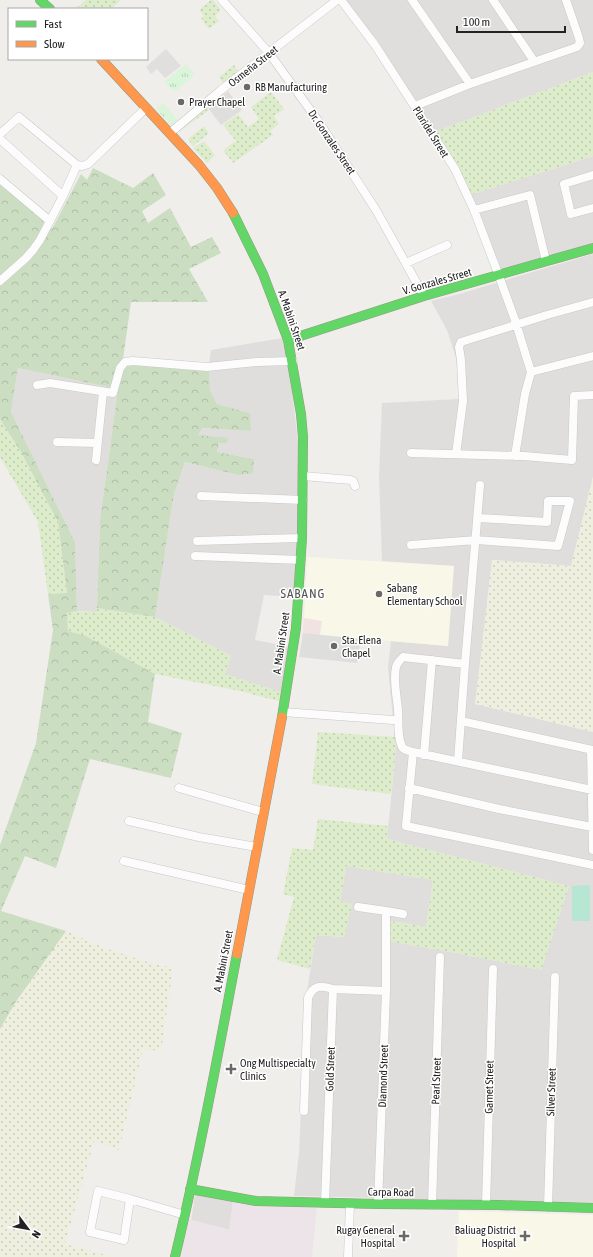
<svg xmlns="http://www.w3.org/2000/svg" width="593" height="1257" viewBox="0 0 593 1257" font-family="'Asap Condensed',sans-serif">
	<style>
		.residential { fill: #dfdedc }
		.commercial { fill: #f1e3e1 }
		.industrial { fill: #ede4e9 }
		.education { fill: #f8f7e8 }
		.religious { fill: #dededc }
		.farmland { fill: url(#farmland-dots) }
		.grass { fill: url(#grass-dots) }
		.forest { fill: url(#forest-crowns) }
		.park { fill: url(#park-tufts) }
		.pitch { fill: #b7e6d2 }
		.parking { fill: #e0dfde }
		.lines { fill: none; stroke-linecap: round; stroke-linejoin: round }
		.street-casing { stroke: #c9c8c7; stroke-width: 9 }
		.fast-casing { stroke: #999a82; stroke-width: 10 }
		.slow-casing { stroke: #999a82; stroke-width: 10 }
		.street { stroke: #fdfcfc; stroke-width: 8 }
		.fast { stroke: #63d668; stroke-width: 9 }
		.slow { stroke: #ff974d; stroke-width: 9 }
		.poi-dot { fill: #6a6968; stroke: #fff; stroke-width: 1.5 }
		.labels { text-anchor: middle; stroke-width: 3; stroke-linejoin: round; paint-order: stroke }
		.street-label { font-size: 11px; fill: #222; stroke: #fff }
		.poi-label { font-size: 11px; fill: #222; stroke: #fff; text-anchor: start }
		.quarter-label { font-size: 13px; letter-spacing: 1px; fill: #555; stroke: #fff }
	</style>
	<defs>
		<pattern id="farmland-dots" width="8" height="8" patternUnits="userSpaceOnUse"><rect width="8" height="8" fill="#efefdf"/><path d="M2 2h.1M6 6h.1" fill="none" stroke="#cdcdbf" stroke-width="1.8" stroke-linecap="round"/></pattern>
		<pattern id="grass-dots" width="8" height="8" patternUnits="userSpaceOnUse"><rect width="8" height="8" fill="#ddeccb"/><path d="M2 2h.1M6 6h.1" fill="none" stroke="#bdcaae" stroke-width="1.8" stroke-linecap="round"/></pattern>
		<pattern id="forest-crowns" width="20" height="18" patternUnits="userSpaceOnUse"><rect width="20" height="18" fill="#cbdec1"/><path d="M2 6a3 3 0 1 1 6 0M12 15a3 3 0 1 1 6 0" fill="none" stroke="#aebea6"/></pattern>
		<pattern id="park-tufts" width="24" height="20" patternUnits="userSpaceOnUse"><rect width="24" height="20" fill="#daf5da"/><path d="M3 7l-1-3M5 7V3M7 7l1-3M15 17l-1-3M17 17v-4M19 17l1-3" fill="none" stroke="#bbd2bb"/></pattern>
	</defs>
	<rect width="100%" height="100%" fill="#f0eeeb"/>
	<path class="residential" d="M346,0H593V72L435,132Z
		M228,91L242,110L221,125L208,108Z
		M593,156V243L500,270L470,195Z
		M593,254V477L571,566L492,560L476,704L593,732V1203L294,1196L299,1153L306,997L316,935L344,937L351,904L340,902L346,866L433,880L426,927L391,921L388,941L440,950L541,970L569,886L387,839L396,749L388,668L391,641L448,646L453,566L382,561L379,477L382,403L459,399V384L456,358L447,330L431,301L459,294Z
		M283,338L288,355L298,442L299,507L294,597L264,595L255,640L291,647L283,693L225,674L231,656L155,617L174,494L185,462L238,475L254,459L217,452L219,442L198,436L201,428L250,431V413L217,404L210,390L209,364L211,350Z
		M18,368L118,389L100,520L97,612L77,611L75,542L11,412Z
		M195,1195L233,1201L230,1230L191,1220Z"/>
	<path class="commercial" d="M304,618L322,621L320,635L303,633Z"/>
	<path class="industrial" d="M233,1201L317,1208L312,1257H181L189,1219L229,1230Z"/>
	<path class="education" d="M307,557L454,566L448,646L320,635L322,621L304,618Z
		M459,1211L593,1215V1257H457Z"/>
	<path class="religious" d="M303,633L361,639L357,663L299,657Z"/>
	<path class="farmland" d="M593,477V732L475,704L492,560L571,566Z
		M66,931L102,947L144,961L173,968L161,1051L143,1049L119,1150L94,1141L65,1244L114,1257H0V1029L15,1003Z"/>
	<path class="grass" d="M86,0H121L111,9H75Z
		M211,0H213L221,10L215,16L219,21L209,29L201,19L204,16L199,10Z
		M234,65L238,71L223,83L219,77Z
		M593,72V156L470,195L435,132Z
		M271,92L284,109L274,116L279,124L270,131L273,135L233,163L223,150L236,141L223,125L238,114L248,127L259,119L251,107Z
		M206,107L209,110L180,131L177,128Z
		M204,126L209,133L193,146L188,139Z
		M204,141L215,155L207,163L193,148Z
		M0,419L21,452L58,522L67,593L48,594L38,522L0,457Z
		M97,608L155,617L231,656L225,674L283,693L282,702L240,691L155,674L86,636L68,631L67,613L77,611L97,612Z
		M318,732L395,737L396,749L391,794L312,784Z
		M318,819L388,826L387,839L569,886L541,970L440,950L388,941L391,921L426,927L433,880L346,866L340,902L352,904L344,937L316,935L310,969L277,960L294,897L283,894L292,848L313,850Z"/>
	<path class="forest" d="M93,168L133,188L153,173L166,195L142,211L148,223L170,208L191,247L212,237L221,253L189,269L208,302H131L123,359L209,364L210,390L217,404L250,413L251,431L202,428L198,435L228,438L227,443H219L217,452L254,459L253,473L238,475L185,462L174,494L155,617L97,608L100,520L118,389L18,368L11,412L75,542L77,611L67,613L68,631L86,636L155,674L148,722L182,733L171,778L90,759L56,868L25,856L1,911L66,931L15,1003L0,1029V845L36,743L53,630L48,594L67,593L58,522L21,452L0,419V183L52,229L81,174L87,180Z"/>
	<path class="park" d="M186,64L195,75L175,92L164,82Z
		M163,103L178,120L171,125L156,109Z"/>
	<path class="pitch" d="M590,885V921H572V886Z"/>
	<path class="parking" d="M166,49L181,66L165,78L157,69L151,74L146,67Z"/>
	<g class="lines">
		<defs>
			<path id="street" d="M222,0L269,53L319,122L376,210L424,296
				M341,0L375,45L455,169L474,210L499,276L515,320L531,372L525,394L515,456
				M412,0L470,84
				M493,0L534,61
				M415,106L470,84L577,47L580,43L579,38L566,0
				M170,133L221,90L337,0
				M0,134L19,117L77,165L82,166L88,164L146,108
				M0,139L63,196
				M593,175L564,184L571,214L593,208
				M0,179L50,221
				M474,210L530,195L546,261
				M406,263L447,245
				M0,281L26,258L33,250L40,240L63,196L77,165
				M531,372L593,356
				M37,385L50,383L113,393L120,368L125,362L133,361L207,367L257,362L293,361
				M57,442L97,443
				M411,453L524,456L572,460L574,396L593,395
				M456,454L463,401L461,360L459,347L461,342L547,315L593,302
				M96,460L103,392
				M303,476L351,480L353,481L355,486
				M201,496L303,500
				M197,541L302,538
				M411,545L476,540L558,546L570,501H548L547,522L478,518
				M195,556L301,560
				M465,664L403,657C400,660 397,663 396,667C393,681 397,697 398,710C399,721 397,734 401,744C402,750 408,751 413,752L592,790
				M283,712L393,720
				M461,721L593,750
				M591,750L593,850
				M413,752L406,826L593,865
				M424,755L432,660
				M458,761L465,664L480,485
				M179,788L263,812
				M409,788L499,809L592,827
				M129,821L199,837L257,847
				M124,861L249,890
				M358,907L386,911
				M304,1111L308,998C313,985 321,985 333,989
				M98,1191L130,1199L124,1240L90,1232Z
				M130,1199L185,1215
				M325,1203L333,989L386,991
				M378,1204L386,991V911L403,914
				M432,1205L440,957
				M486,1205L493,969
				M548,1207L555,977
				M348,1257L350,1204"/>
			<path id="fast" d="M40,0L50,9
				M233,213L263,274L288,340L301,414L303,437L302,538L296,628L282,717
				M288,340L424,296L593,248
				M190,1189L256,1201L378,1204L498,1205L593,1208
				M175,1257C199,1157 218,1055 237,954"/>
			<path id="slow" d="M101,59L199,165L217,188L233,213
				M237,954L282,717"/>
		</defs>
		<use href="#street" class="street-casing"/>
		<use href="#fast" class="fast-casing"/>
		<use href="#slow" class="slow-casing"/>
		<use href="#street" class="street"/>
		<use href="#fast" class="fast"/>
		<use href="#slow" class="slow"/>
	</g>
	<g class="poi-dot">
		<circle cx="247" cy="87" r="4"/>
		<circle cx="181" cy="102" r="4"/>
		<circle cx="379" cy="594" r="4"/>
		<circle cx="334" cy="646" r="4"/>
		<path d="M229 1063h4v4h4v4h-4v4h-4v-4h-4v-4h4z"/>
		<path d="M402 1230h4v4h4v4h-4v4h-4v-4h-4v-4h4z"/>
		<path d="M523 1230h4v4h4v4h-4v4h-4v-4h-4v-4h4z"/>
	</g>
	<g class="labels">
		<g class="street-label">
			<text transform="translate(253 66) rotate(-38)" y="4">Osmeña Street</text>
			<text transform="translate(431 132) rotate(58)" y="4">Plaridel Street</text>
			<text transform="translate(332 142) rotate(56)" y="4">Dr. Gonzales Street</text>
			<text transform="translate(437 281) rotate(-16)" y="4">V. Gonzales Street</text>
			<text transform="translate(292 320) rotate(71)" y="4">A. Mabini Street</text>
			<text transform="translate(281 643) rotate(-82)" y="4">A. Mabini Street</text>
			<text transform="translate(223 961) rotate(-79)" y="4">A. Mabini Street</text>
			<text transform="translate(330 1069) rotate(-88)" y="4">Gold Street</text>
			<text transform="translate(383 1076) rotate(-88)" y="4">Diamond Street</text>
			<text transform="translate(436 1081) rotate(-88)" y="4">Pearl Street</text>
			<text transform="translate(489 1087) rotate(-89)" y="4">Garnet Street</text>
			<text transform="translate(551 1092) rotate(-88)" y="4">Silver Street</text>
			<text transform="translate(391 1192) rotate(1)" y="4">Carpa Road</text>
		</g>
		<g class="poi-label">
			<text x="255" y="91">RB Manufacturing</text>
			<text x="189" y="106">Prayer Chapel</text>
			<text x="387" y="592">Sabang<tspan x="387" dy="13">Elementary School</tspan></text>
			<text x="342" y="644">Sta. Elena<tspan x="342" dy="13">Chapel</tspan></text>
			<text x="240" y="1067">Ong Multispecialty<tspan x="240" dy="13">Clinics</tspan></text>
			<text x="395" y="1234" text-anchor="end">Rugay General<tspan x="395" dy="13">Hospital</tspan></text>
			<text x="516" y="1234" text-anchor="end">Baliuag District<tspan x="516" dy="13">Hospital</tspan></text>
		</g>
		<g class="quarter-label">
			<text x="303" y="598">SABANG</text>
		</g>
	</g>
	<rect x="8" y="8" width="140" height="52" fill="#ffffff" stroke="#a7a7a7"/>
	<rect x="16" y="21" width="20" height="6" fill="#63d668" stroke="#a7a7a7"/>
	<text x="44" y="28" font-size="12" fill="#222222">Fast</text>
	<rect x="16" y="41" width="20" height="6" fill="#ff974d" stroke="#a7a7a7"/>
	<text x="44" y="48" font-size="12" fill="#222222">Slow</text>
	<g transform="translate(28 1229) rotate(122)" stroke="#ffffff" stroke-width="3" paint-order="stroke">
	<path d="M0-3L7 15L0 10L-7 15Z" fill="#222222"/>
	<text y="-6" font-size="11" font-weight="bold" text-anchor="middle" fill="#222222">N</text>
	</g>
	<path d="M457 26v6h108v-6" fill="none" stroke="#222222" stroke-width="2"/>
	<text x="463" y="26" font-size="12" fill="#222222" stroke="#ffffff" stroke-width="3" paint-order="stroke">100 m</text>
</svg>
